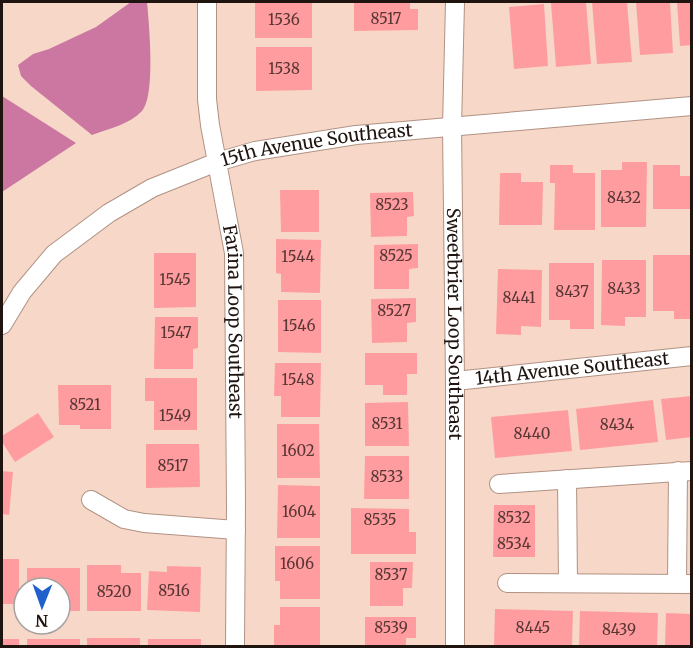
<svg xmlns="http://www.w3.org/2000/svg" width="693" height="648" viewBox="0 0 693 648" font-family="Merriweather,serif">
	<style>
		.water { fill: #cb77a2 }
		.building { fill: #ff9c9f }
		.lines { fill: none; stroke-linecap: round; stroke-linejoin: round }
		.street-casing { stroke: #b09284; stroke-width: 20 }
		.street { stroke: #fff; stroke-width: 18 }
		.labels { text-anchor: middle; stroke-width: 4.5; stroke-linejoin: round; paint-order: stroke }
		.number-label { font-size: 15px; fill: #573633 }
		.street-label { font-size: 18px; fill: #1f140f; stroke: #fff }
	</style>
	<rect width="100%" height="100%" fill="#f7d8c8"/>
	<path class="water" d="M131,2H147C149,23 156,96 142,111C130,124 108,129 92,135L31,86L21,76L18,65L33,54L49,49L96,27Z
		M2,96L76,143L2,192Z"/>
	<path class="building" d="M255,2H312V38H255Z
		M354,2H410V9H418V30L354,31Z
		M571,2H586L591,64L556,67L551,3Z
		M592,2H627L632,62L597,64Z
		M636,2H670L673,53L640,55Z
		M677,2H692V45L680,46Z
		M544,4L548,66L514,69L509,7Z
		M256,47H312V90L256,91Z
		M622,162H647L646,227H601V170H622Z
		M550,165H573V173H595V230H554L555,183H550Z
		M653,165H680V176H692V209H653Z
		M500,173H521V182H543L542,225H499Z
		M280,190H319V232H281Z
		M413,192L414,216L407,217V236L371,237L370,193Z
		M276,239L321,240L320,293L281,292V274L276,273Z
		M418,244V268L409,269V289H374V245Z
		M154,253H196V307L154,308Z
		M653,255H692V319H674V311H653Z
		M602,260H646V317H625V326L601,325Z
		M549,263H594V329H570V320H549Z
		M498,269L542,270L541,327L521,326V335L496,334Z
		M416,298V322L407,323V342L372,343L371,299Z
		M278,300H321V353L278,352Z
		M155,317H198V348L193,349V369H154Z
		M365,353H417V374H407V395H383V385H365Z
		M275,363H321L320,417H281V396H274Z
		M145,378H197V430H154V401H145Z
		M58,385H111V429H80V425H59Z
		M692,396V437L666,440L661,399Z
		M653,400L658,442L580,450L576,409Z
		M408,402L409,446H365V403Z
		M568,410L572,451L495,458L491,417Z
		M38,413L54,437L15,462L2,442V436Z
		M277,424H319L320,478H277Z
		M146,444H199L200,487L146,488Z
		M365,456H409V499H364Z
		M2,471L13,472L9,515L2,514Z
		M278,485L320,486V538H277Z
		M494,505H535V557H493Z
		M351,508L409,509V532H416V554H351Z
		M275,546H320V599H280V581H275Z
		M2,559H19V604H2Z
		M370,562H413L412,588H403V606H370Z
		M87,565H121V573H141V611H87Z
		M167,566L201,567L200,612L147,610L149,571L167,572Z
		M27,568H80V611H60V588H27Z
		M280,607H320V646H274V625H280Z
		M495,609L573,611L572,646H494Z
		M580,611L658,613L657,646H579Z
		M666,613L692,614V646H665Z
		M365,617H416V638H406V646H365Z
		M87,638H140V646H87Z
		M2,639H19V646H2Z
		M27,639H80V646H27Z
		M148,639H201V646H148Z"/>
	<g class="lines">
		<defs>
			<g id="street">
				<path id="s1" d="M207,2V99L210,125L234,253L236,504L235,646"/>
				<path id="s2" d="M455,2L452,127L455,381V646"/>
				<path id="s3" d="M2,325L22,292L54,254L109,213L152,188L217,162L255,151L356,135L692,106"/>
				<path id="s4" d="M455,381L692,356"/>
				<path d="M567,479L568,583"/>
				<path d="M499,484L692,471"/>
				<path d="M91,500L124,519L144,523L236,530"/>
				<path d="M507,583L692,584"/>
				<path d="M677,583L678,471"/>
			</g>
		</defs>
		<use href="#street" class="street-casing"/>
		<use href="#street" class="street"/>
	</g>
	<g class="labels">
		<g class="number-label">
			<text x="386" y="24">8517</text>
			<text x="284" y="25">1536</text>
			<text x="284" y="74">1538</text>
			<text x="624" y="203">8432</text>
			<text x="392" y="210">8523</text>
			<text x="396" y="261">8525</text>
			<text x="298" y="262">1544</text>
			<text x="175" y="285">1545</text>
			<text x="624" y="294">8433</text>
			<text x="572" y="297">8437</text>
			<text x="519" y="303">8441</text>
			<text x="394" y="316">8527</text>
			<text x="299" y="331">1546</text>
			<text x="176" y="338">1547</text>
			<text x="298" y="385">1548</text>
			<text x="85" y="410">8521</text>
			<text x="175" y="421">1549</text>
			<text x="387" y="429">8531</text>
			<text x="617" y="430">8434</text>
			<text x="532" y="439">8440</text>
			<text x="298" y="456">1602</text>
			<text x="173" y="471">8517</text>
			<text x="387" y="482">8533</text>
			<text x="299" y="517">1604</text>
			<text x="514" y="523">8532</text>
			<text x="380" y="525">8535</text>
			<text x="514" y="549">8534</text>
			<text x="297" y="569">1606</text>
			<text x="391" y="580">8537</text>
			<text x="174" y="596">8516</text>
			<text x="114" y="597">8520</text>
			<text x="391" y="633">8539</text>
			<text x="533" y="633">8445</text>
			<text x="619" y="635">8439</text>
		</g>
		<g class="street-label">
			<text dy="6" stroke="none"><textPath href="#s3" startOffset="378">15th Avenue Southeast</textPath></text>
			<text dy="6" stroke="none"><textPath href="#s1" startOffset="322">Farina Loop Southeast</textPath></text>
			<text dy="6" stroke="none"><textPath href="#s2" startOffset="322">Sweetbrier Loop Southeast</textPath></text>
			<text dy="6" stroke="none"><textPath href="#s4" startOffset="118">14th Avenue Southeast</textPath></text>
		</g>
	</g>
	<rect width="693" height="648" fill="none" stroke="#1f140f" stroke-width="6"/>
	<g transform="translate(42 606) rotate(181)"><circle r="28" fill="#ffffff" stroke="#a5a19f" stroke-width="1.5"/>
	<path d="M0-4.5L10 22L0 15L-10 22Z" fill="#1f60cc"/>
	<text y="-9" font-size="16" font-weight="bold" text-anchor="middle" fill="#1f140f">N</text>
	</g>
</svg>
